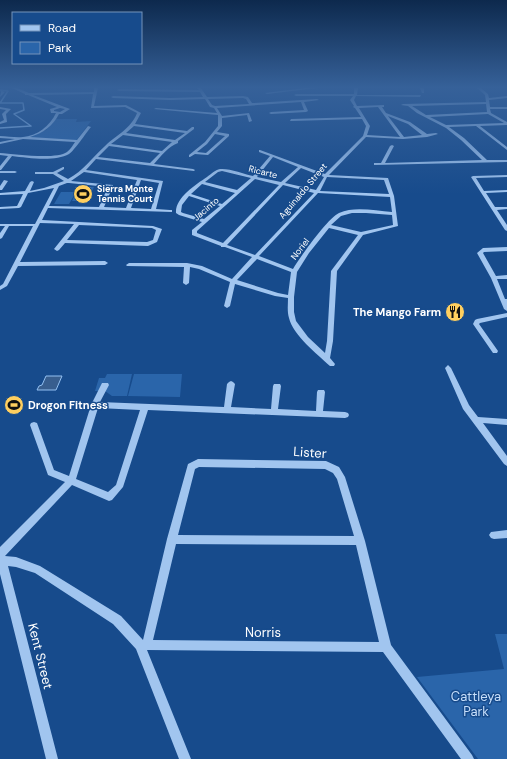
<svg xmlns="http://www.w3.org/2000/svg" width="507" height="759" viewBox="0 0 507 759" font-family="'DM Sans',sans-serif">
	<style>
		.green { fill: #2a65aa }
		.water { fill: #385e8e; stroke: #93c0f1 }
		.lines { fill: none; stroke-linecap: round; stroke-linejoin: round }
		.stream { stroke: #93c0f1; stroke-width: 1.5 }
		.minor { fill: #a1c5ef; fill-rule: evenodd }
		.labels { text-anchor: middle; stroke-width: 3; stroke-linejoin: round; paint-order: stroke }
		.far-street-label { font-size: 9px; fill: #fff; stroke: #174b8c }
		.far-poi-label { font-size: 9px; font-weight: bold; fill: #fff; stroke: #174b8c; text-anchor: start }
		.poi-label { font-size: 11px; font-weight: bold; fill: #fff; stroke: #174b8c; text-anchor: end }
		.near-street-label { font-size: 13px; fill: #fff; stroke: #174b8c }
		.near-park-label { font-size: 13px; fill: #c7dffb; stroke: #174b8c }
	</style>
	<rect width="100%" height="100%" fill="#174b8c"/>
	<path class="green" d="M56,119H77L76,122L91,121L76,141L22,138L46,130Z
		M79,187H94L87,201H72Z
		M61,192H76L69,204H54Z
		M107,374H132L127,396H112L105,391H95L99,378H105Z
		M134,374H182L180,397L128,396Z
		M495,634H507V759H478L417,677L504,669Z"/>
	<path class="water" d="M46,376H62L56,390H37L39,386L42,385Z"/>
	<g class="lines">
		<path class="stream" d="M0,90L8,91L0,103
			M0,103H23L24,110L14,114L31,126
			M0,128L31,126"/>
		<path class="minor" d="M12,88H17L29,93L94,92V88H98L94,106L126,105L141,113L135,124L187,131L192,127H194V129L178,141V143C169,146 160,157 154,164L193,169L195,170L194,171L96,159L86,170L163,181L156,209L170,210H172V212L48,208L42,220L153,226L162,229L157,242L148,246L65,243L59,250L57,251L54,249L74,224L40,223L20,262L105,261L108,263L105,265L18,266L7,286L0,290V286L3,284L33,226H9L2,238L0,239V233L5,226H0V224H35L54,188L28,193L21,207L19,208L0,209V207L17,206L23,194L0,195V193L25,191L30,182L32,181L34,182L30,191L44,188L64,181L53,174H35V172H53L63,167H64V169L57,173L68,179C83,171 92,158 105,146C116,135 131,129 137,113L125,107L91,108L93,94L33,95L70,109L62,114H59C53,126 43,133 30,137L77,140L88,126L91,127C86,133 74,151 69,154C55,162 28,158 12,156L1,170H0V166L8,156L0,155V153C14,154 56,160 67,152C70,150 73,145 75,142L23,139L0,144V142L15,139L0,138V136C7,136 16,138 23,137C37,136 50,126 56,113H51L50,109L57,107L28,95H25V94ZM60,108L65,109L60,112L54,111V110ZM134,126L185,133L175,140L126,133ZM123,135L172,142L162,151L111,144ZM109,146L160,153L150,163L98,157ZM84,172L137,180L126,208L104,207L113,186V185L71,181ZM141,180L159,183L151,209L131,208ZM67,183H69L108,187L99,207L49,206L59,186ZM79,225L152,228L156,230L153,240L147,242L67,240Z
			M197,88H201L207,97L243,96L248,97L252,103L317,99L319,100L304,102L308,111L306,112L271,114L269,113L271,112L304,110L301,102L217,108L222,116L249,113L252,121L249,122L247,115L222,118V126L217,132L229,134V136L208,155L195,154L190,157H189V155L205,142L218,126V115L154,109L156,108L217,113L214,108L210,107L205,99L170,100L113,98L111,97L113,96L170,98L203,97L200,92L119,91L117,90L119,89L199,90ZM243,98L246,99L249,104L215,106L212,105L208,99ZM215,134L225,136L206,153L197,152L207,144Z
			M305,88H317L267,94L265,93Z
			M354,88H358L357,95H421L420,97L356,96L354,100L357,106L384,105V107H382L386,113L410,122L427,134L436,133L438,134L427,137L403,139L366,137L329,175L388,178L394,196L398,226L363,235L337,271L333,341L330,358L335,364L334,366H330C317,354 293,335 289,318C287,311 288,305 288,298L275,296L235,284L230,306L227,308L224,306L230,282L199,269L190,267L189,283L186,285L183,283L184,267L127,266L126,265L129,263H187L202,266L232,279L252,257L225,247H221V246L192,235V230L202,222L179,215L176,213C175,198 195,185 207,177C211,174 215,170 220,169C229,168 244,174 253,176L270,156L259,152V150H260L325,174L363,136L366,126L362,119L290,121L291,119L361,117L355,108L353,107L354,106L350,100L353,96H296L294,95L296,94H354ZM378,107L400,137L367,135L370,126L359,108ZM388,116L408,124L422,135L404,137ZM273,157L298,167L281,182L257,177ZM301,168L324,177L316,190L285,183ZM222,171L251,178L237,190L205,182L218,172ZM327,177L384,180L389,194L320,191ZM255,179L279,185L223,243L197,233V231ZM202,184L235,193L222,204L191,194ZM283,185L314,193L255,255L227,245ZM318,193L390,197L392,212C375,211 355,206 339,213C328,218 300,257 293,269L259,256ZM189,196L220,206L204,219L183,213L181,212L182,205ZM352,213H366L392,215L393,225L361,232L331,225L341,216ZM329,228L358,235L331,271L327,341L325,353L308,337L296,321L294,312V297L297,272L309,253ZM257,259L291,272L288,295L278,293L237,280Z
			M420,88H424V93H422Z
			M477,88H481L488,94L489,98L507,96V98L489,100L490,107H507V109H490L491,113L507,122V125L480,126L507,147V150L476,126L449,127L464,138L487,160H507V162L374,165V163H381L390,146L392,145L394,146L385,163L482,160L461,140L446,128L417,113L408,106L401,105L403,104L486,102L485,95ZM486,104L487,112L426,115L412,106ZM488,114L504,123L446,125L430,117Z
			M0,90L5,92L0,97L1,92Z
			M0,107L11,109L6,114L7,122L0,124V122L4,120L2,114L6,110L0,109Z
			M0,171H15L17,172L15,173H0Z
			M507,175V177L476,178L484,191L507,190V192L486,193L495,207H507V209L497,210L507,225V231L505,230L471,177L473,176Z
			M4,180L8,181L2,190H0V186Z
			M507,247V251L484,252L483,253L496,276L507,275V279H497L505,299H507V311L504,309L491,278L477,253L483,248Z
			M507,313V317L480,323L479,324L498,351L497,353H493L473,324L475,320L477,319Z
			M448,365L451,368L469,405L478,417L507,419V425L483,423L507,456V466L504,464L463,409L445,368Z
			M231,381L233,382L235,384L231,407L271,409L273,386L274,384H280L281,386L278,409L316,411L317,392L318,390H324L325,392L323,411L345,412L348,413L349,415L348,417L345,418L148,410L123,487L112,500L109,501L72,485L5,556L16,557L40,566L121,616L143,640L167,539L188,464L198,459L326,461L339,467L345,477L365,541L391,645L472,755L474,759H461L383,652L147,650L191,759H179L136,649L113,624L35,573L16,567L8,566L58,759H46L0,574V547L65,482L48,475L30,425L31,423L34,422L37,423L54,470L69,476L91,405L102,383H108L109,385L100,402L224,407L227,384L229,382ZM98,408L140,410L116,485L108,492L76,479ZM199,467L325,469L333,473L337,479L354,536L178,535L195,469ZM176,544L356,545L379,642L153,640Z
			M507,530V538L494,539L491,538L489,535L491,532Z"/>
	</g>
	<linearGradient id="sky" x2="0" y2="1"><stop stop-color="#0d294d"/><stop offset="0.45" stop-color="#366199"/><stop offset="1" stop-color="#366199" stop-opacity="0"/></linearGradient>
	<rect width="507" height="194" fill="url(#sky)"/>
	<defs>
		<symbol id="stadium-disc" viewBox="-11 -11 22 22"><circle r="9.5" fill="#ffcf5f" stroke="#174b8c"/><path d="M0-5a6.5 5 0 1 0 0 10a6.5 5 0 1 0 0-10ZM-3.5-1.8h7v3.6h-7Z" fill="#111"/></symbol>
		<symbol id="restaurant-disc" viewBox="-11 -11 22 22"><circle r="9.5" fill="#ffcf5f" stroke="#174b8c"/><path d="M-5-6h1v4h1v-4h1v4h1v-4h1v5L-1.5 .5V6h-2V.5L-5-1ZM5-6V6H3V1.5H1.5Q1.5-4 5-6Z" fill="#111"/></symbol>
	</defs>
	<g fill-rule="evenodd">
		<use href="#stadium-disc" x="72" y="183" width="22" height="22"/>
		<use href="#restaurant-disc" x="444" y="301" width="22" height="22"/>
		<use href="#stadium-disc" x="3" y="394" width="22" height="22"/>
	</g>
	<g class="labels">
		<g class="far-street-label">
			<text transform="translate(263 172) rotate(14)" y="3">Ricarte</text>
			<text transform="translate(303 191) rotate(-50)" y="3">Aguinaldo Street</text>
			<text transform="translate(206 209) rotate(-41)" y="3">Jacinto</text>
			<text transform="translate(300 249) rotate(-53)" y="3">Noriel</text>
		</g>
		<g class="far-poi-label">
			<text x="97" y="192">Sierra Monte<tspan x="97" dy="10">Tennis Court</tspan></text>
		</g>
		<g class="poi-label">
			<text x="441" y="316">The Mango Farm</text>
			<text x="28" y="409" text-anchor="start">Drogon Fitness</text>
		</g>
		<g class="near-street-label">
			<text transform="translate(310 452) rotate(4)" y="5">Lister</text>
			<text x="263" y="637">Norris</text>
			<text transform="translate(41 656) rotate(76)" y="5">Kent Street</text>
		</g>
		<g class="near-park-label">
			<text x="476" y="701">Cattleya<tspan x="476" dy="15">Park</tspan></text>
		</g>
	</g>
	<rect x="12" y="12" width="130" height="52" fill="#174b8c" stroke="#7493ba"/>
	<rect x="20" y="25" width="20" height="6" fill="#a1c5ef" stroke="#7493ba"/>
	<text x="48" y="32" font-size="12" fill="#ffffff">Road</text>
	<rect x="20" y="42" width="20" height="12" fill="#2a65aa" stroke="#7493ba"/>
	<text x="48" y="52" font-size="12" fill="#ffffff">Park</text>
</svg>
